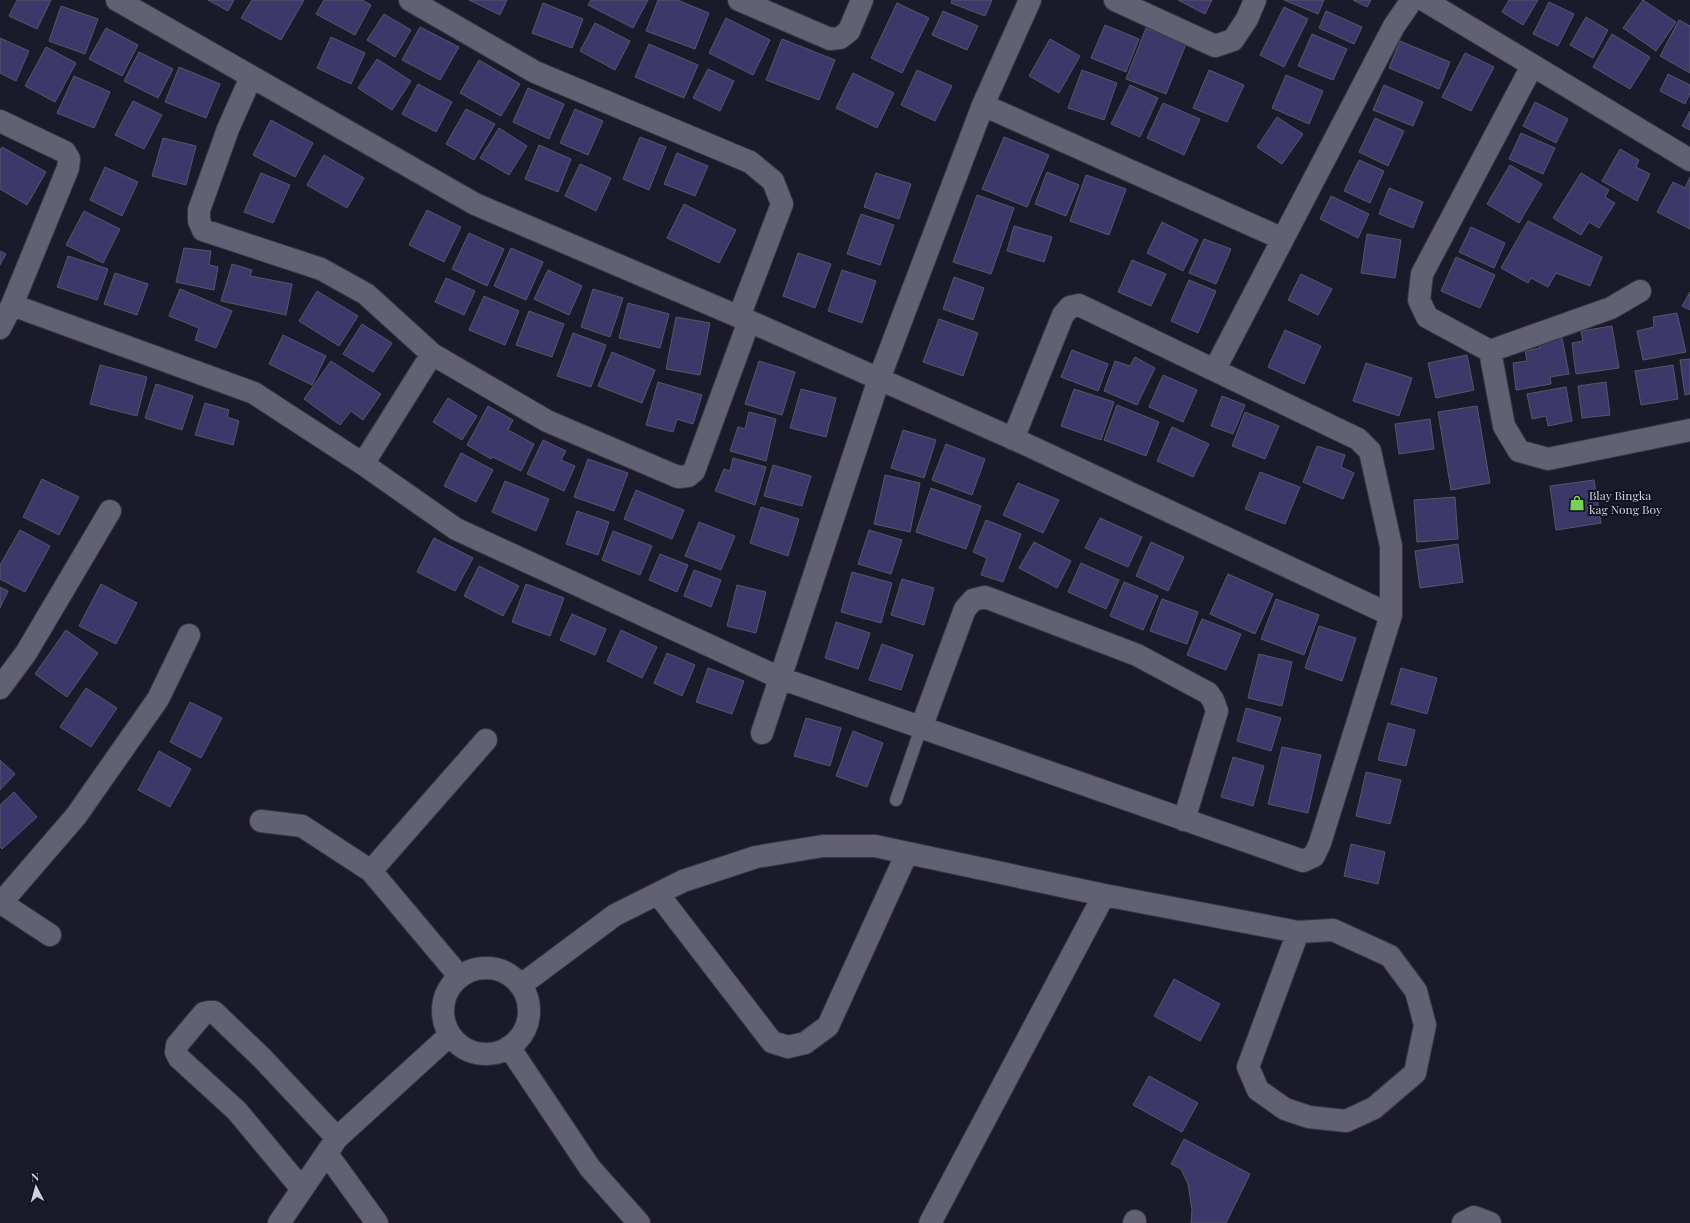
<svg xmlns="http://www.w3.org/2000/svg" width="1690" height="1223" viewBox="0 0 1690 1223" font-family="'Playfair Display',serif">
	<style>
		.building { fill: #3e386a; stroke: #575669 }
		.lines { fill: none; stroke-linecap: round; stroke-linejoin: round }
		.service-casing { stroke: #373642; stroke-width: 14 }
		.minor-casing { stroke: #373642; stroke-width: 24 }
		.service { stroke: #626174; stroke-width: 12 }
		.minor { stroke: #626174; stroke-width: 22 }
		.labels { text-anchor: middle; stroke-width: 4; stroke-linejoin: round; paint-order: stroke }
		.poi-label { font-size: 12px; fill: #d1d1dc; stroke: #121120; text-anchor: start }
	</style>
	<rect width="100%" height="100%" fill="#1b1a2a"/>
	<path class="building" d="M17,0H51L37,29L9,16Z
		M208,0H234L228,11Z
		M252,0H304L281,40L241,18Z
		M324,0H362L371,5L355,35L316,14Z
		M469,0H507L500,15Z
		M591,0H648L633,28L588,5Z
		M658,0H677L709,13L695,49L646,31Z
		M952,0H992L985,16L951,3Z
		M1178,0H1212L1205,14Z
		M1284,0H1324L1318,14Z
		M1353,0H1371L1367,7Z
		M1509,0H1538L1523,25L1502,12Z
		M1643,0L1676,22L1656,51L1623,28Z
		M1549,2L1574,14L1558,46L1533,34Z
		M543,3L583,19L572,48L532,33Z
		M897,3L929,18L902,73L871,58Z
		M61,6L98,19L85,54L49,41Z
		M1284,7L1308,19L1284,67L1260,55Z
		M943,11L978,26L967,50L932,35Z
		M1326,11L1362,27L1354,44L1319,28Z
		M384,14L411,30L395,57L367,40Z
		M1586,17L1608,30L1593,58L1570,45Z
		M726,18L770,40L753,75L709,53Z
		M1679,20L1690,26V73L1660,56Z
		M595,23L630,41L615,70L580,51Z
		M1105,25L1139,39L1126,72L1091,58Z
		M420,27L459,47L440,80L402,60Z
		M106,28L138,45L122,76L89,59Z
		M1146,28L1186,44L1166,94L1126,79Z
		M1312,34L1347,49L1333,80L1298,66Z
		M1612,34L1650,57L1630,89L1593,67Z
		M331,37L365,53L351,84L317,68Z
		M0,38L29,51L16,81L0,73Z
		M782,39L835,60L819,100L766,80Z
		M1050,39L1080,56L1059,93L1029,76Z
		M1400,41L1450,62L1439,89L1389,68Z
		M649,44L698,65L684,98L635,77Z
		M46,47L76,63L55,102L25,86Z
		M139,52L173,69L158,98L124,81Z
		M1465,53L1494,67L1471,111L1442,97Z
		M377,59L411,81L392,110L358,88Z
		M479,60L520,84L501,116L460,93Z
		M179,67L220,84L206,118L165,102Z
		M708,69L734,81L720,111L693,98Z
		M917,70L952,86L935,121L901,105Z
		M1082,70L1117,83L1104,120L1068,108Z
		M1209,70L1244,85L1227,122L1193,108Z
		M853,73L894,93L877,128L836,108Z
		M1668,74L1690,85V93L1685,104L1660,91Z
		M1286,75L1323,91L1309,124L1272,108Z
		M74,76L110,92L94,128L57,113Z
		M418,84L452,102L436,132L402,114Z
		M1130,85L1158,98L1140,137L1111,124Z
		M1384,85L1423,102L1413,126L1373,110Z
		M528,88L564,104L549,139L513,122Z
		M133,101L162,115L144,149L115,135Z
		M1535,102L1568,119L1556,143L1523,126Z
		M1163,103L1200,119L1184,155L1147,138Z
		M466,109L495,124L474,160L446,144Z
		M575,109L603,121L588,155L560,143Z
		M1690,111V130L1682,126Z
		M1277,117L1303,134L1282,164L1257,147Z
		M1375,118L1404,131L1388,166L1359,152Z
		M271,120L313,143L295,177L253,155Z
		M499,128L527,146L509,175L480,158Z
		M1521,133L1555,148L1543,174L1509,159Z
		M640,137L666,147L649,190L623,179Z
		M1004,137L1049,155L1027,207L982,189Z
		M163,138L196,146L186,185L152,176Z
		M539,145L571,159L558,192L525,179Z
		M2,147L46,172L27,205L0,189V150Z
		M1620,149L1639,160L1636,167L1650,174L1637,201L1602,181Z
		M677,153L708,166L695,196L664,184Z
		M324,155L364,178L347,208L307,185Z
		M1359,160L1384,171L1370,203L1344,191Z
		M580,164L611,178L596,211L565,196Z
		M1510,165L1542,184L1519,223L1487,204Z
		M105,167L138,182L122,216L90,200Z
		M1047,172L1079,185L1066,216L1035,204Z
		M261,173L290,185L273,223L244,212Z
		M876,173L911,184L899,219L864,207Z
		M1581,173L1609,190L1605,197L1615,203L1599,228L1589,222L1581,235L1553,218Z
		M1086,175L1126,189L1109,235L1070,221Z
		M1690,177V229L1657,212L1673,182L1685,188Z
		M1389,188L1423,202L1413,228L1379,214Z
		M977,195L1014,208L991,274L953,262Z
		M1331,196L1369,214L1358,238L1320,219Z
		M684,204L736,230L719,263L667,238Z
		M427,210L461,227L444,262L409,245Z
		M84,211L120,229L103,263L66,245Z
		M861,214L894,225L880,265L847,254Z
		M1528,221L1602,257L1590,286L1556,273L1548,287L1531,278L1528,283L1501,268Z
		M1162,222L1198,240L1183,271L1147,253Z
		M1014,226L1052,237L1044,262L1007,251Z
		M1471,227L1505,243L1494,268L1459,252Z
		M469,233L504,249L487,286L452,269Z
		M1367,234L1401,240L1395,278L1361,273Z
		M1204,239L1231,249L1216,284L1189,273Z
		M184,248L211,251L209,265L218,267L214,290L176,282Z
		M511,248L543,262L526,300L494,286Z
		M0,251L6,254L0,265Z
		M798,253L831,264L815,308L783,296Z
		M68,256L108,269L97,300L57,287Z
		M1456,257L1495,275L1480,308L1441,291Z
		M1132,260L1166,274L1151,306L1118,292Z
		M232,264L252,270L250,276L292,284L286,315L221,301Z
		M548,270L582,286L569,315L534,299Z
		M842,270L876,281L862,323L828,311Z
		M115,273L148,284L137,315L104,304Z
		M1301,274L1332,289L1318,315L1288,300Z
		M954,277L984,288L973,320L943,309Z
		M446,278L475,291L464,315L435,302Z
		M1189,280L1216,291L1198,333L1171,321Z
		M180,289L232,311L216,348L195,340L199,328L169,316Z
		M593,289L623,298L610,337L581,327Z
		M317,291L358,316L339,346L299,321Z
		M1690,292V310L1682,306Z
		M484,296L519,311L505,345L469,330Z
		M628,303L669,314L660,348L619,338Z
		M529,311L564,324L552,357L516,345Z
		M1677,313L1686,352L1643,360L1637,331L1654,327L1653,317Z
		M676,317L710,323L700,375L666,369Z
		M939,319L978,333L963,376L923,362Z
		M362,324L392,343L373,372L343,354Z
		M1612,326L1619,368L1576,374L1572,343L1583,341L1581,331Z
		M1285,330L1321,346L1304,384L1268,367Z
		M573,333L606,345L591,387L557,376Z
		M283,335L326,356L312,385L269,364Z
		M1562,338L1569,374L1550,377L1551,384L1516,390L1513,363L1527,361L1525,351L1540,348L1539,342Z
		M1072,350L1108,364L1098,391L1061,377Z
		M612,352L655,370L642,403L598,386Z
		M1467,355L1474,390L1436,398L1428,363Z
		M1135,357L1155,368L1137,405L1104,391L1115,361L1130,366Z
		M1690,359V394L1685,395L1680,360Z
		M331,361L381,394L363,420L351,411L340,425L304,399Z
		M759,361L795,372L782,415L745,404Z
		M1366,363L1412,378L1399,416L1353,401Z
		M100,365L147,377L137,416L90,404Z
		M1673,365L1678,399L1641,405L1635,371Z
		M1163,375L1197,390L1183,422L1149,407Z
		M658,382L702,395L693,424L677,419L673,432L646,425Z
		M1606,382L1610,415L1582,418L1578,386Z
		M156,384L193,396L182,430L145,418Z
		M1566,387L1572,421L1548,426L1546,416L1532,419L1527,394Z
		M801,389L836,398L826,437L790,428Z
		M1074,389L1114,402L1101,440L1061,426Z
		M1222,396L1245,405L1233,434L1211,426Z
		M448,398L477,416L462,440L433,422Z
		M205,403L229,410L227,417L239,421L233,445L195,435Z
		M1117,405L1159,422L1146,456L1104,440Z
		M488,406L513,420L508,430L534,444L521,471L493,457L491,459L467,445Z
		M1477,406L1490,483L1451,490L1438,412Z
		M749,412L776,419L766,461L730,451L738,427L745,429Z
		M1245,412L1279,426L1265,459L1232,446Z
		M1430,419L1434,449L1399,454L1395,424Z
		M1172,427L1209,444L1193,477L1157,461Z
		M903,430L936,440L924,478L891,468Z
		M543,440L566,451L561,460L575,466L564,491L527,474Z
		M946,444L985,459L972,495L932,480Z
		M1317,446L1345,455L1341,467L1354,473L1343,499L1303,482Z
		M461,453L493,470L476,502L444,486Z
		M733,458L766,467L755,505L715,491L724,469L730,471Z
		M588,459L628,473L614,511L574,497Z
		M773,465L811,476L802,506L764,496Z
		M1260,472L1300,487L1285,524L1245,509Z
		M885,475L920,483L910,532L874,524Z
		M42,479L79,497L59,535L23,517Z
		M1594,480L1601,523L1556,530L1550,486Z
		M505,481L549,499L536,531L492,512Z
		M1018,483L1059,500L1043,533L1003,515Z
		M931,488L981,506L966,549L916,532Z
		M636,490L684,510L672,539L624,519Z
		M1455,497L1458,539L1417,542L1414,500Z
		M761,507L799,519L788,556L750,543Z
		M577,511L609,522L598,555L566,544Z
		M1100,518L1142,537L1128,567L1085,548Z
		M986,520L1021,534L1003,582L981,575L987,558L973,552Z
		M699,522L735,536L721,570L685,556Z
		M20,530L50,546L25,592L0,579V565Z
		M869,530L902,540L891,574L858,564Z
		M613,531L652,546L640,575L602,560Z
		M434,538L473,558L455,591L417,572Z
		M1034,542L1071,561L1057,588L1019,568Z
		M1151,542L1184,557L1168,591L1136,576Z
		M1458,544L1463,582L1420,588L1415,551Z
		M660,554L688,565L677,592L649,580Z
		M1081,563L1119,580L1106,609L1068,592Z
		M479,566L519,586L503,616L464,596Z
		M694,570L721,580L711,607L684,596Z
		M852,572L892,583L881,623L841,612Z
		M1228,574L1273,594L1255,634L1210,614Z
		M902,579L934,588L924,625L891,615Z
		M1124,582L1158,596L1143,630L1110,616Z
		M101,584L137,603L116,644L79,626Z
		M526,584L564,598L550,636L512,622Z
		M737,585L766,592L756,633L727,626Z
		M0,587L8,591L0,608Z
		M1162,599L1198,612L1187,644L1150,631Z
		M1276,599L1319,615L1304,655L1261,639Z
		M572,614L606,629L595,655L560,640Z
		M1202,619L1241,634L1226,670L1187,655Z
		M836,622L870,633L858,669L825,658Z
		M1319,626L1356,638L1342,681L1305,668Z
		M66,630L98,653L67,697L35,674Z
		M621,630L657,647L642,678L607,661Z
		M882,644L913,655L901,690L869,680Z
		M667,653L695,665L682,696L654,683Z
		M1259,654L1292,662L1282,706L1248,698Z
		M708,668L744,681L732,714L696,702Z
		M1401,668L1437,678L1427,714L1391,704Z
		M86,688L117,708L91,747L60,727Z
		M190,702L222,718L201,758L170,742Z
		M1246,708L1281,718L1271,751L1237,741Z
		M806,718L841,728L830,766L794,756Z
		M1388,723L1415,730L1406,766L1378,760Z
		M853,731L883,743L867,787L836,776Z
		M1282,747L1321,755L1308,813L1268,804Z
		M159,751L191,769L170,807L138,790Z
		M1233,757L1264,766L1253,806L1221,797Z
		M0,760L15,774L0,790Z
		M1366,772L1401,780L1390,824L1356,816Z
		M14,792L37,817L2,849L0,847V805Z
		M1351,844L1385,852L1378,884L1344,876Z
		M1174,979L1220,1004L1200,1041L1154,1016Z
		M1149,1076L1198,1103L1182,1132L1133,1105Z
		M1184,1139L1250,1174L1226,1223H1191L1192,1210L1188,1184L1181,1169L1171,1164Z"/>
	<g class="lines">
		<defs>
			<path id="service" d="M896,800L921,728"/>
			<path id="minor" d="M117,0L475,204L749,321L1023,443L1391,615
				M410,0L535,72L750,162L773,181L782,204L739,317
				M739,0L830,39L840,38L849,31L862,0
				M1115,0L1215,46L1233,40L1247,19L1255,0
				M1424,0L1690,160
				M1532,66L1422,274L1419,300L1427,317L1490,351L1611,308L1640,291
				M251,77L228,129L199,210V221L203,230L321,269L366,294L432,354L547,421L678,477L688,476L694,471L749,321
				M983,105L1283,239
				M0,121L65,152L69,159L68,168L12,305L0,328
				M12,305L254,393L363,464L456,529L780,678L1303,861L1314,856L1320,843L1391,615V546L1370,451L1358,439L1079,305L1070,307L1063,315L1013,439
				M1490,351L1504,426L1519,451L1548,459L1690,430
				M1215,369L1394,26L1412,0
				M363,464L432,354
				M0,688L26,653L110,511
				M921,728L965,609L973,600L985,597L1137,655L1208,693L1213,700L1217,711L1184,820
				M762,733L879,379L983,105L1030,0
				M261,821L302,826L371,871L460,977
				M371,871L486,740
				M658,894L772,1042L788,1047L805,1043L828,1026L907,853
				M0,902L50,935
				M1,903L76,816L158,699L189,635
				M443 1011a43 43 0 1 1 86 0a43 43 0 1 1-86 0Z
				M521,985L615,915L683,881L756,857L823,846H875L1104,895L1298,932L1333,930L1390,956L1416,991L1425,1025L1415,1073L1374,1108L1346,1121L1309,1117L1285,1109L1258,1090L1248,1067L1298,932
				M509,1047L590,1168L639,1223
				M327,1154L377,1223
				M302,1189L237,1111L179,1058L176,1052L177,1045L204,1013L209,1012H214L262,1058L337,1138
				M279,1223L337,1138L450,1035
				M930,1223L1104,895
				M1134,1223L1135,1221
				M1463,1223L1474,1217L1490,1223"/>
		</defs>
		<use href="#service" class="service-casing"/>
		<use href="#minor" class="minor-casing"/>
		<use href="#service" class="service"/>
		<use href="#minor" class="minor"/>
	</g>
	<defs>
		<symbol id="shop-bare" viewBox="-9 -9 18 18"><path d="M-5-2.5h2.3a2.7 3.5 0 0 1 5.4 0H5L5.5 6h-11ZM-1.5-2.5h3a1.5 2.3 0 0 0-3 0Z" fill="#7ad157" stroke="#121120" stroke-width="2.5" paint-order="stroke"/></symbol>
	</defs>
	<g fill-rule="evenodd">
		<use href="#shop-bare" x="1566" y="492" width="22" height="22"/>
	</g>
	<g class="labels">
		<g class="poi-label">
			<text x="1589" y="500">Blay Bingka<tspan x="1589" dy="14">kag Nong Boy</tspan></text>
		</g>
	</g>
	<g transform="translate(36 1187) rotate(354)" stroke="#121120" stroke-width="3" paint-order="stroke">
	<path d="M0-3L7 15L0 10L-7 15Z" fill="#d1d1dc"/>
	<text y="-6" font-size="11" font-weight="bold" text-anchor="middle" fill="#d1d1dc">N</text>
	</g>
</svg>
